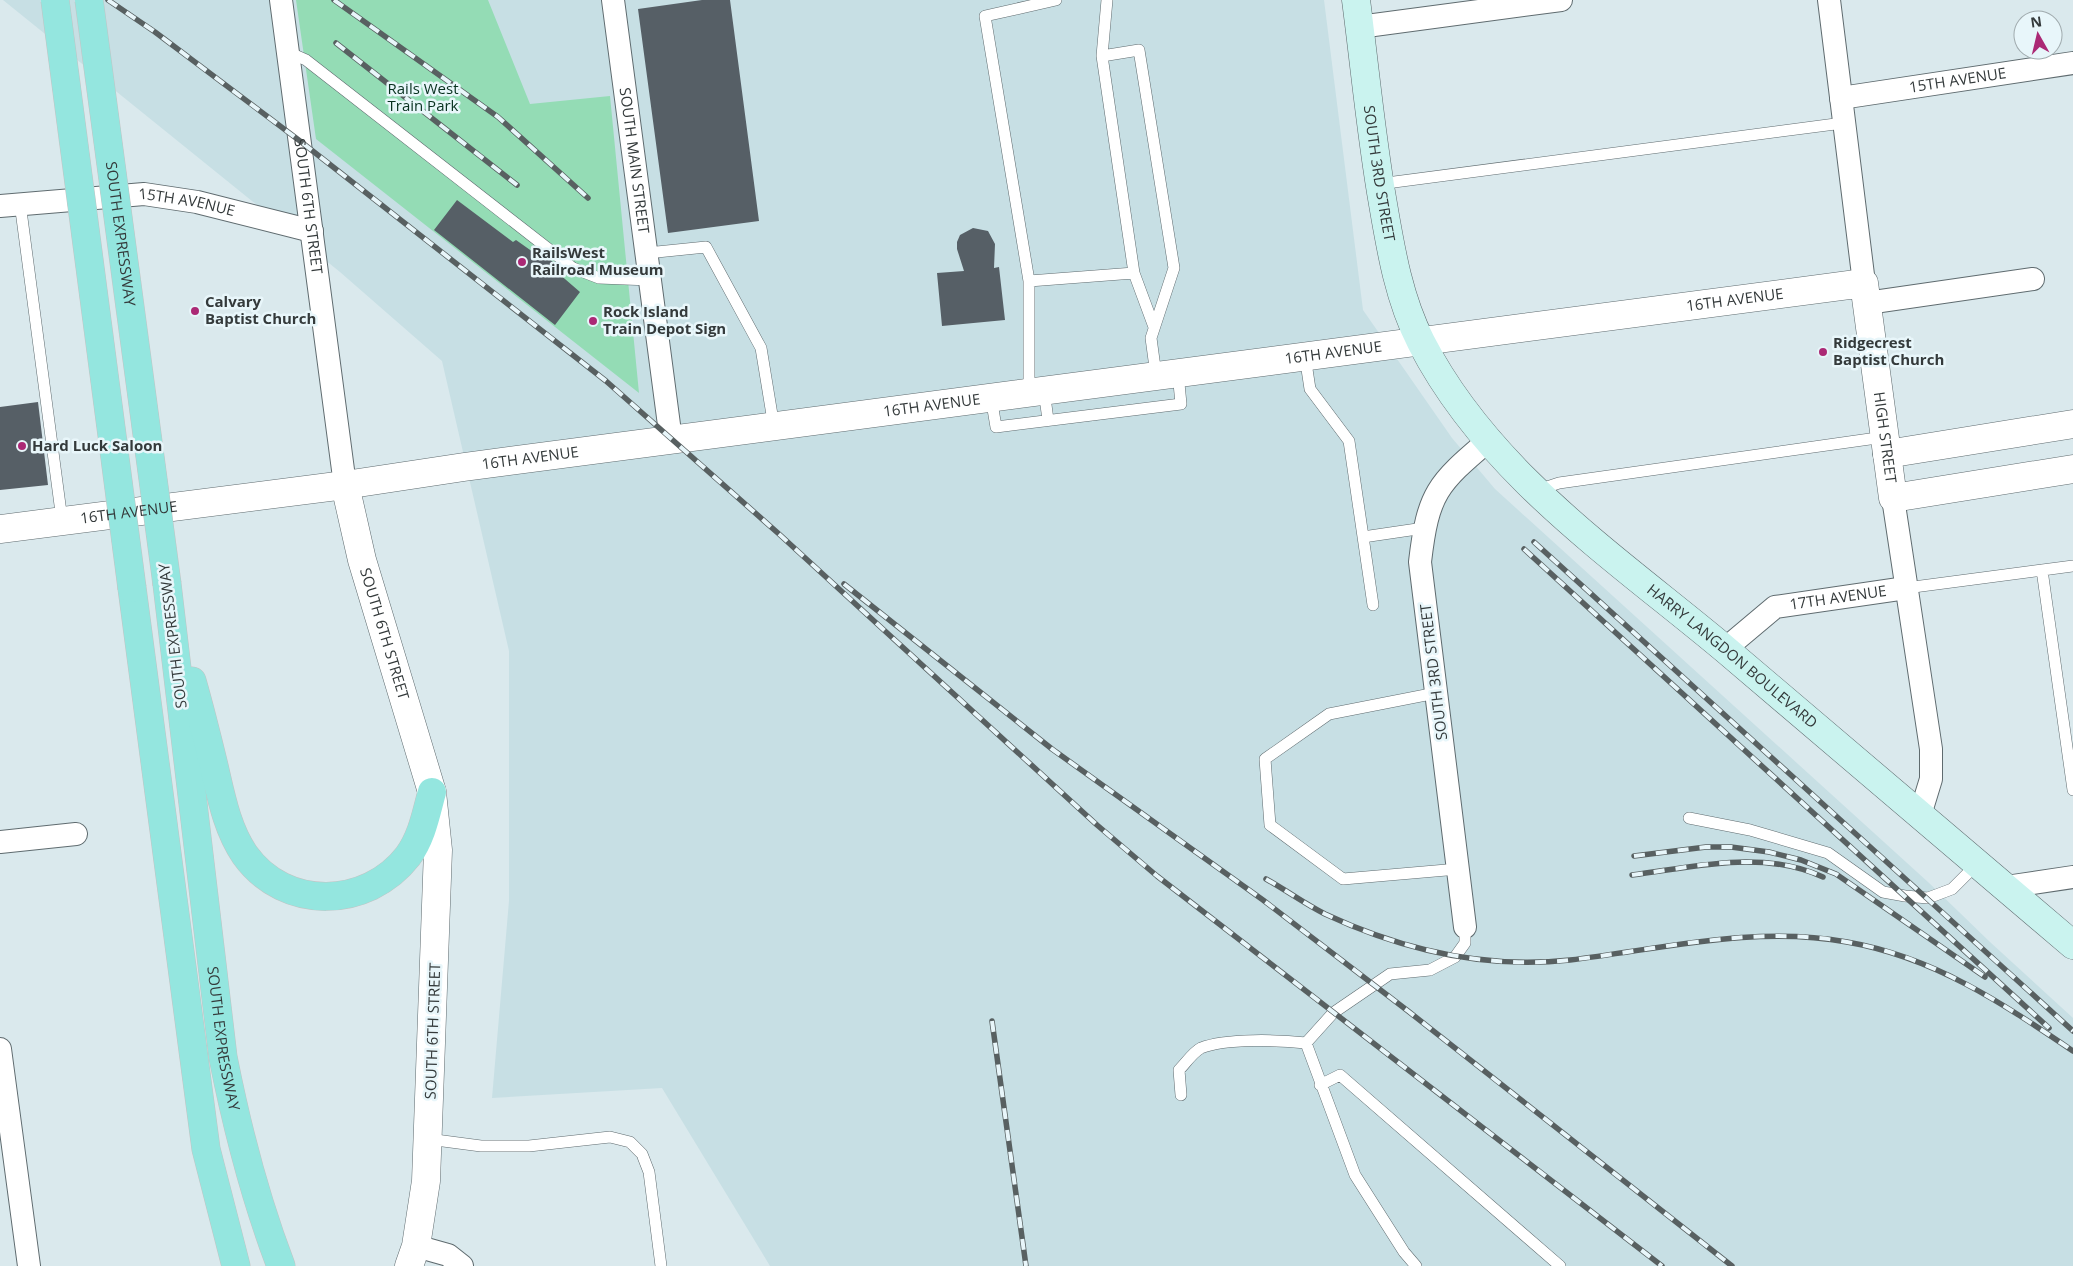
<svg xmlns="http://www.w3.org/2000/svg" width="2073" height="1266" viewBox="0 0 2073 1266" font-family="'Open Sans',sans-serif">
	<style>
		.built { fill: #c7dfe4 }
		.green { fill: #94dcb5 }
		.building { fill: #565f66 }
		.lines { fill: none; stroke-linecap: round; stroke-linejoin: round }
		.service-casing { stroke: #5f6b6f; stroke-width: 12 }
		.minor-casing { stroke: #5f6b6f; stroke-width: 24 }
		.tertiary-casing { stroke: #5f6b6f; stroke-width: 29 }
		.secondary-casing { stroke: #5f6b6f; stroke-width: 29 }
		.primary-casing { stroke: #c2c4c4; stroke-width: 29 }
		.service { stroke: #fff; stroke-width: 11 }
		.minor { stroke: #fff; stroke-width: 22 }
		.tertiary { stroke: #fff; stroke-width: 28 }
		.secondary { stroke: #caf3ef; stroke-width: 28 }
		.primary { stroke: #94e6df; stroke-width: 28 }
		.rail-casing { stroke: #586061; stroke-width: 5.5 }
		.rail { stroke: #e8f6fa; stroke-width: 4; stroke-dasharray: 11; stroke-linecap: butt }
		.primary-bridge-casing { stroke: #c2c4c4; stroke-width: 29; stroke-linecap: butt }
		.primary-bridge { stroke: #94e6df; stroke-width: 28 }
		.poi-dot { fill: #ab2975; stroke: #e8f6fa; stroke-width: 2 }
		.labels { text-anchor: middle; stroke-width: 5; stroke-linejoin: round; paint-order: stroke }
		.street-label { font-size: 15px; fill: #343a3b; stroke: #e8f6fa }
		.park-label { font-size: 15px; fill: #08311f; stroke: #e8f6fa }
		.poi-label { font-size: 15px; font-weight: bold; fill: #343a3b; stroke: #e8f6fa; text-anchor: start }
	</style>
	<rect width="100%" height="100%" fill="#dae9ed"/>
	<path class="built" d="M3,0H1324L1363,310L1452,438L1495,489L1928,882L1990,942L2073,1018V1266H770L662,1088L492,1098L509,901V651L442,361L340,272Z"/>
	<path class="green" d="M296,0H488L530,104L610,96L639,393L316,139Z"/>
	<path class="building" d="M702,0H730L759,221L668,233L638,9Z
		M457,200L513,242L516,240L533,252L536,249L561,268L558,273L580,292L555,325L434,230Z
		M973,228L988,231L995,244L994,268L999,267L1005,320L942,326L937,273L964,271L957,249V242L960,235Z
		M38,402L48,485L0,490V407Z"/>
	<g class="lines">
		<defs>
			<path id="service" d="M1107,0L1102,56L1139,50L1174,268L1151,338L1156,375
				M288,52L306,60L573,268L599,278L650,280
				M1102,56L1134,273L1154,327
				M1379,184L1843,123
				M20,203L62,520
				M647,253L706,247L761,348L774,427
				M1029,281L1134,273
				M1305,356L1310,389L1349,441L1373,605
				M1044,390L1048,420
				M1029,392V281L985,16L1056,0
				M991,397L996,427L1181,404L1178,373
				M1538,490L1559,483L1884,437
				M1363,537L1424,528
				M2042,570L2073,790
				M1906,588L2073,566
				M1436,693L1329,714L1265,759L1270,825L1343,879L1458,869
				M1689,818L1750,830L1828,853L1883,892L1905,896L1928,898L1952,889L1978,863
				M1320,1085L1340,1075L1560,1266
				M1181,1095L1179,1070C1185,1064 1193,1052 1201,1048C1226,1038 1280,1040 1306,1043
				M428,1139L481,1146H529L610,1137L630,1142L642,1154L649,1172L661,1266
				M1416,1266L1404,1252L1355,1175L1306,1043L1333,1013L1390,974L1430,970L1455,957L1465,943V927"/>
			<g id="minor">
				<path id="s1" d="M281,0L345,485"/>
				<path id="s2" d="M613,0L671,440"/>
				<path d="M1829,0L1864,283"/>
				<path d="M1359,27L1561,0"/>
				<path id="s3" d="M1841,98L2073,63"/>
				<path id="s4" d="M0,206L144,194L197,202L312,231"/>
				<path d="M1867,303L2033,279"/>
				<path d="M1893,498L1931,749V779L1920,815"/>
				<path id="s5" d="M1725,649L1775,607L1906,588"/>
				<path d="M0,842L76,834"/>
				<path d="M2006,887L2073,877"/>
				<path d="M1465,927L1420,562C1428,493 1437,484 1489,440"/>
				<path d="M0,1049L29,1266"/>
				<path d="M416,1246L448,1255L462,1266"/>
			</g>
			<g id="tertiary">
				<path d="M1887,454L2073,424"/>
				<path id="s6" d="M345,485L362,560L432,792L438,850L426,1181L416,1246L409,1266"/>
				<path id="s7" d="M0,529L345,485L464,467L1864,283L1893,498L2073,469"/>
			</g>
			<g id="secondary">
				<path id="s8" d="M1356,0C1365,68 1371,136 1383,204C1391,251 1399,299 1421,342C1488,473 1616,558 1726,650C1842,748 1958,846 2073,945"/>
			</g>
			<g id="primary">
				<path id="s9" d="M167,584L223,1057C237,1128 255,1198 281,1266"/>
				<path d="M132,588L206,1149L236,1266"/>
				<path d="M192,681C200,709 207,737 214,766C221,796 227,829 245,855C285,911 367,909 408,856C422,837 426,814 432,792"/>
			</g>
		</defs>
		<use href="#service" class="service-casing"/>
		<use href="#minor" class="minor-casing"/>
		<use href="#tertiary" class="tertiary-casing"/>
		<use href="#secondary" class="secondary-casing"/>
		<use href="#primary" class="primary-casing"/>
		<use href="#service" class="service"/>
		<use href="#minor" class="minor"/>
		<use href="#tertiary" class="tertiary"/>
		<use href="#secondary" class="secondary"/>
		<use href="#primary" class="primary"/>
		<defs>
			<path id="rail" d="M108,0L155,32L300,141L606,381L779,534L1097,825L1157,876L1662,1266
				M334,0L498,117L588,198
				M336,43L517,185
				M1534,542L2073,1031
				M1524,549L2049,1028
				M844,584L1052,749L1263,900L1408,1011L1732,1266
				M1634,856L1706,847H1731L1769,852L1801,860L1836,874L1985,977
				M1632,875C1695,867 1762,849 1823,877
				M1266,879C1286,890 1305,904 1325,914C1402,950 1486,969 1570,960C1662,949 1755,925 1847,942C1934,957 2002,1003 2073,1051
				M992,1021L1026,1266"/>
		</defs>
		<use href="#rail" class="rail-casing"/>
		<use href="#rail" class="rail"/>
		<defs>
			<g id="primary-bridge">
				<path d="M55,0L132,588"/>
				<path id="s10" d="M89,0L167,584"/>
			</g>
		</defs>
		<use href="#primary-bridge" class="primary-bridge-casing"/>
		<use href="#primary-bridge" class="primary-bridge"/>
	</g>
	<g class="poi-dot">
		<circle cx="522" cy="262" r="5"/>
		<circle cx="195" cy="311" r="5"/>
		<circle cx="593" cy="321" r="5"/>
		<circle cx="1823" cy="352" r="5"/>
		<circle cx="22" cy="446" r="5"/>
	</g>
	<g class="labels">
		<g class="street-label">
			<text dy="5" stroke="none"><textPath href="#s3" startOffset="118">15TH AVENUE</textPath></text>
			<text dy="5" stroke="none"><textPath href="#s2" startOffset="162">SOUTH MAIN STREET</textPath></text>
			<text dy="5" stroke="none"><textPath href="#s8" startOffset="175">SOUTH 3RD STREET</textPath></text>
			<text dy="5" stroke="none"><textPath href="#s4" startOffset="188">15TH AVENUE</textPath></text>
			<text dy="5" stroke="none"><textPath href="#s1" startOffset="208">SOUTH 6TH STREET</textPath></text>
			<text dy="5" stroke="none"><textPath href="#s10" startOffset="236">SOUTH EXPRESSWAY</textPath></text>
			<text dy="5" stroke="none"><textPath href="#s7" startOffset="1750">16TH AVENUE</textPath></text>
			<text dy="5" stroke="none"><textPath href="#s7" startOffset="1345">16TH AVENUE</textPath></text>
			<text dy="5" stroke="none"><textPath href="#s7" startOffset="940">16TH AVENUE</textPath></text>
			<text dy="5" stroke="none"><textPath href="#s7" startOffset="2036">HIGH STREET</textPath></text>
			<text dy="5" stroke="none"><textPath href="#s7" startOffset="535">16TH AVENUE</textPath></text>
			<text dy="5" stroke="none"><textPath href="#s7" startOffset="130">16TH AVENUE</textPath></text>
			<text dy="5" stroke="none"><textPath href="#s5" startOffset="129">17TH AVENUE</textPath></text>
			<text dy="5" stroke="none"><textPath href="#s6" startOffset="154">SOUTH 6TH STREET</textPath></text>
			<text transform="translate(173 636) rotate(-97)" y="5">SOUTH EXPRESSWAY</text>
			<text dy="5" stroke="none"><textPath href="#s8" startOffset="795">HARRY LANGDON BOULEVARD</textPath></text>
			<text transform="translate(1434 672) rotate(-97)" y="5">SOUTH 3RD STREET</text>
			<text transform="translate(433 1031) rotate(-88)" y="5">SOUTH 6TH STREET</text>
			<text dy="5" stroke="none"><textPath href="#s9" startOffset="458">SOUTH EXPRESSWAY</textPath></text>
		</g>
		<g class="park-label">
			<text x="423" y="94">Rails West<tspan x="423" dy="17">Train Park</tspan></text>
		</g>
		<g class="poi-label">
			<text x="532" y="258">RailsWest<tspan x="532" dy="17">Railroad Museum</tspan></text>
			<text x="205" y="307">Calvary<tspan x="205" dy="17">Baptist Church</tspan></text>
			<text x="603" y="317">Rock Island<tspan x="603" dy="17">Train Depot Sign</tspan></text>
			<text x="1833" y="348">Ridgecrest<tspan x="1833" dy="17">Baptist Church</tspan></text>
			<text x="32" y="451">Hard Luck Saloon</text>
		</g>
	</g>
	<g transform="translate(2038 35) rotate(352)"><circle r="24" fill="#e8f6fa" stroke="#a0abae"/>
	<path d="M0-4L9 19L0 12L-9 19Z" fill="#ab2975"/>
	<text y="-8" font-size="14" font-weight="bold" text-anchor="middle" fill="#343a3b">N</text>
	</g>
</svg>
